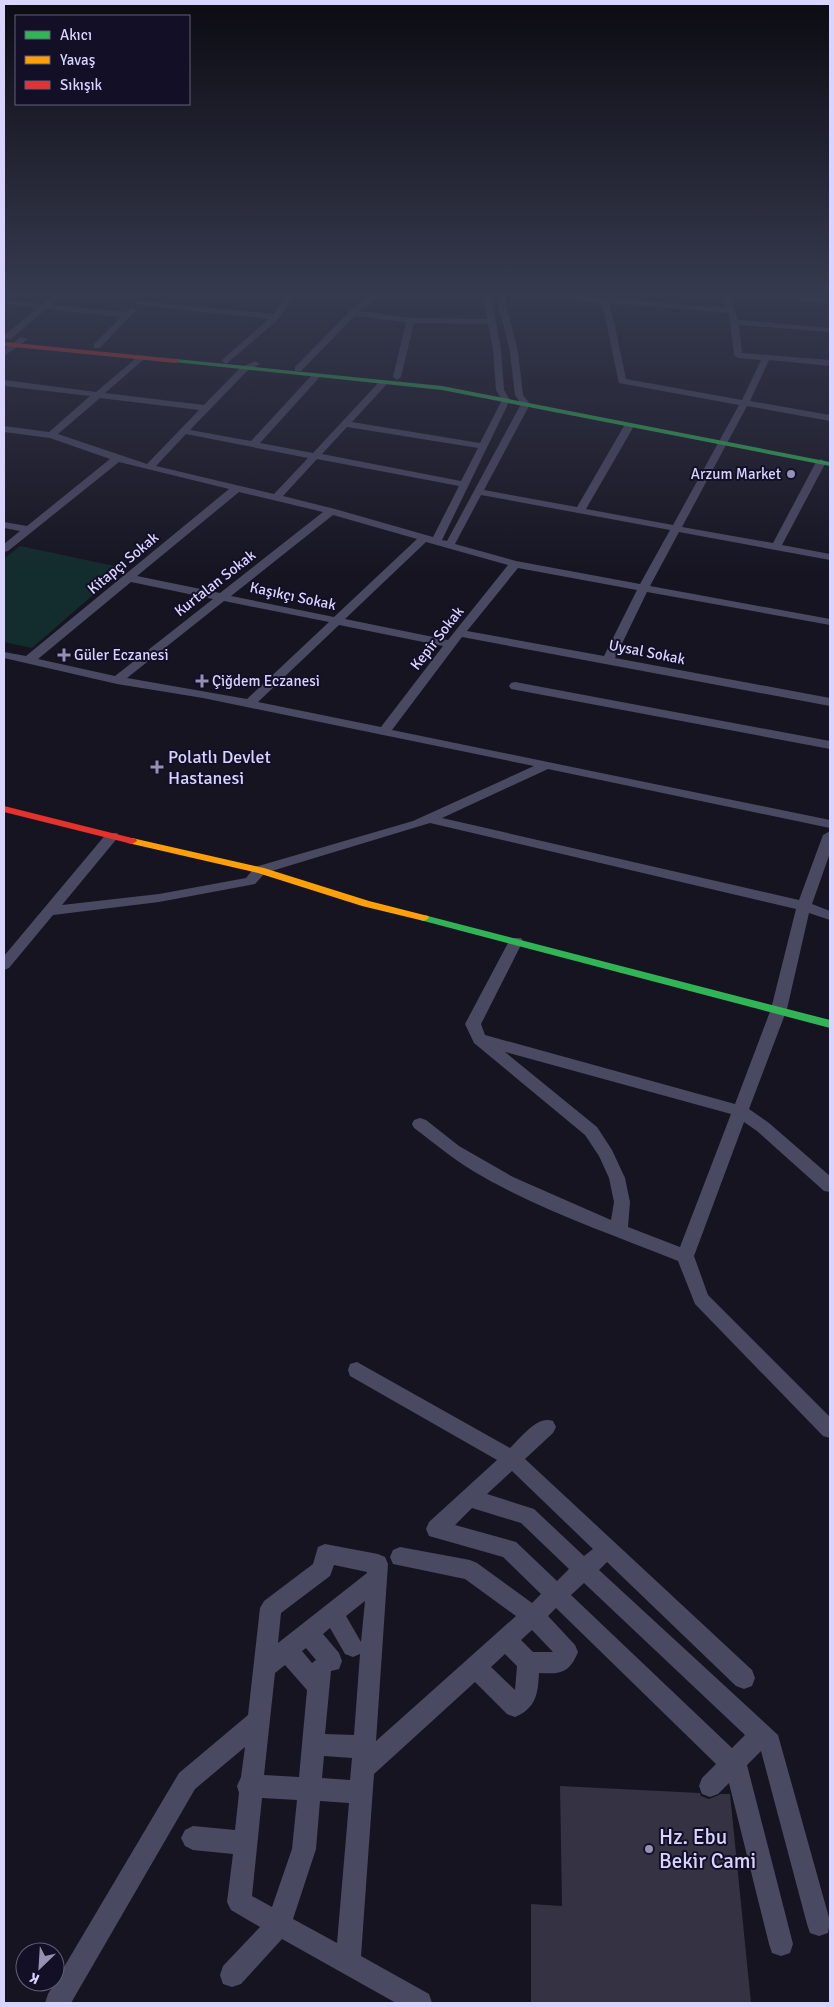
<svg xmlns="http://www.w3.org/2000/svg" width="834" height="2007" viewBox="0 0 834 2007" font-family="Signika,sans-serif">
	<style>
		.green { fill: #132c2d }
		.building { fill: #343243 }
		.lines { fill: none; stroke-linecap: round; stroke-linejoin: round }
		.street { fill: #4a4962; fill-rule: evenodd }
		.fast { fill: #30b455; fill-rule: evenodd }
		.slow { fill: #ff9f0a; fill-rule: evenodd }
		.jam { fill: #e5322d; fill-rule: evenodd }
		.poi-dot { fill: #9591b1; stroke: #130f26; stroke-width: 2 }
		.labels { text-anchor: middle; stroke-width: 4; stroke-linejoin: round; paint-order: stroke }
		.far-poi-label { font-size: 15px; fill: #d9d4ff; stroke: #130f26; text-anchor: start }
		.far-street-label { font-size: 15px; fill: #d9d4ff; stroke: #130f26 }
		.poi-label { font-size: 18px; fill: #d9d4ff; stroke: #130f26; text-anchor: start }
		.near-poi-label { font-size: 21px; fill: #d9d4ff; stroke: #130f26; text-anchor: start }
	</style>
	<rect width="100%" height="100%" fill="#161421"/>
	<path class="green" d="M20,546L124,568L32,648L4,642V559Z"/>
	<path class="building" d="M560,1786L700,1793L701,1796L709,1799L721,1794H730L751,2003H531V1904L562,1906Z"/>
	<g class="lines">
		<path class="street" d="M52,295H61L51,305L125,312L132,308L136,310L100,348H94V344L121,317L46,309L11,339H5V335L37,308L4,304V300L42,304Z
			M285,295H293L279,319L226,364L222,361L223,359L269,319L139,305L135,303L139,301L274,314Z
			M371,295H380L360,311L411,318L487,319L483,295H491L501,349L504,390L510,400L442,540L447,541L521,404L515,395L510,352L496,295H504L518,352L523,395L530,404L484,490L577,507L624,426L629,423L634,426L586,509L673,525L739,405L619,383L602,303L539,297L535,295H568L727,308L722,295H730L738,320L830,328V332L739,325L742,353L830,360V366L769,360L750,401L830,415V421L747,406L682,527L773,543L816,462L821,459L826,462L782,545L830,554V560L679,532L650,586L830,619V625L647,592L615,658L830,698V706L462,637L392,730L830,820V828L548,769L442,818L799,900L823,835L830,831V853L812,904L830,911V920L809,913L787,1009L749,1109L769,1123L830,1176V1192L824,1191L757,1131L744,1122L694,1256L708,1295L830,1417V1438L823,1436L695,1304L678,1261C609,1233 537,1209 473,1171C452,1158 434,1143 414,1128L412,1124L414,1120L420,1118L426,1120L459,1146L513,1177L611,1220L614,1202L609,1178L599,1156L585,1135L474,1043L465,1024L509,941L511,938H521L523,941L481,1024L485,1035L735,1104L771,1009L796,909L430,823L265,873L255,884L250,885L159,902L53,915L9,968L4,970V956L107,833H117L119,836L62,905L159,894L246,878L255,867L413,821L534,766L203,698L117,684L4,658V652L26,656L229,489L119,462L8,551L4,552V544L20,531L4,528V522L27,526L110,459L50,438L4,432V426L49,432L90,396L4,386V380L96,392L140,355L143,356V360L105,393L204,405L241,367L256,361L260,364L247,371L190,430L251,441L312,375L315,374L319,377L318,379L260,443L313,453L380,381L383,380L387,383L386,385L352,422L480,443L502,400L496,390L493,349L488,324L414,323L401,377L397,380L393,377L406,322L355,316L301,371H295V367L350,311ZM610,303L729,313L734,355L738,358L761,360L742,400L626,379ZM100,398L199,410L147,464L58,434ZM347,427L478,448L461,481L322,454ZM186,434L308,458L274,494L156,466ZM317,459L459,486L433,537L335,509L283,496ZM239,492L323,512L220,593L137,576ZM481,495L670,530L640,584L516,561L455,544ZM333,515L417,539L334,617L231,596ZM426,542L508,565L448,640L345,619ZM518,568L637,590L604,656L467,631ZM131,582L213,599L115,676L38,659ZM224,601L329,622L247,699L127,678ZM339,625L443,646L381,727L258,702ZM505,1052L731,1114L680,1247L628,1227L630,1202L625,1178L612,1150L597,1127Z
			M741,295H779L830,299V303L745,297Z
			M21,337L28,339L4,356V350Z
			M515,682L830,741V749L511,689L509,686L511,683Z
			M357,1362L510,1448C521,1438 537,1415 553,1421L556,1427L553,1433L525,1459L752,1670L755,1678L752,1686L744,1689L736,1686L607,1562L599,1570L778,1735L830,1921L828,1933L819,1936L810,1933L807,1924L761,1751L747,1765L793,1944L790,1953L781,1956L772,1953L769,1944L729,1783L718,1794L710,1797L702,1794L699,1786L702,1778L716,1764L556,1608L548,1616L575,1645L578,1652C569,1674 560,1674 539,1673C538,1694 536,1708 515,1717L507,1714L475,1682L374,1774L361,1956L429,1994L432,2003H396L282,1939L241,1984L232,1987L223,1984L220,1975L223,1966L260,1927L231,1910L227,1902L233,1854L193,1850L185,1846L181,1838L185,1830L193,1826L235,1830L239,1793L237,1786L241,1777L245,1747L195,1789L71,2003H45L48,1994L179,1773L248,1715L260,1608L264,1601L313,1564L318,1547L325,1544L378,1554L385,1557L388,1564L376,1741L516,1616L465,1579L393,1564L390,1557L393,1550L400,1547L470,1560L477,1563L532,1603L541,1594L503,1557L429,1536L426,1529L429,1522L497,1460L350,1376L348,1370L350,1364ZM512,1471L593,1549L584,1556L534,1509L487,1494ZM472,1508L521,1523L569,1569L557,1581L516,1542L455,1525ZM334,1565L367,1572V1573L278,1643L281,1613L330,1576ZM584,1583L745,1735L732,1748L571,1595ZM365,1601L361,1642L346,1616ZM330,1628L345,1654L353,1657L360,1654L354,1735L325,1734L331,1671L339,1669L342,1661L339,1653L323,1634ZM532,1630L553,1652H533L521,1640ZM306,1648L316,1660L312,1663L302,1651ZM505,1654L517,1666L515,1690L491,1667ZM285,1665L307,1690L299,1777L264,1775L275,1673ZM324,1756L352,1758L350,1780L322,1778ZM262,1798L297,1800L292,1849L272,1907L252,1896ZM320,1801L349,1803L337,1943L293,1919L316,1849Z"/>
		<path class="fast" d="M176,359L442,386L830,462V466L442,390L174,362V360Z
			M424,915L830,1020V1028L420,920L419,918L420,916Z"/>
		<path class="slow" d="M132,838L264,868L369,901L428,916L429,918L424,921L362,906L258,873L128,843L127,841L128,839Z"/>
		<path class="jam" d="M4,342L176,359L179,361L176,363L4,346Z
			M4,806L136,839L137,841L132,844L4,812Z"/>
	</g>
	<linearGradient id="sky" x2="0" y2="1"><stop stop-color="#0c0b12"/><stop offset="0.51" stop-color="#363a4e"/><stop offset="1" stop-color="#363a4e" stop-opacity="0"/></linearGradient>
	<rect width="834" height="576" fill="url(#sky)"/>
	<g class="poi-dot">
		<circle cx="791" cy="474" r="5"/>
		<path d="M61.5 647.5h5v5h5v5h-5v5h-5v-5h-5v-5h5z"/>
		<path d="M199.5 673.5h5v5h5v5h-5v5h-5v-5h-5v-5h5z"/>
		<path d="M154.5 759.5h5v5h5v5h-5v5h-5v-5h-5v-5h5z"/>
		<circle cx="649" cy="1849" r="5"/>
	</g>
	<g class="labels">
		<g class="far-poi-label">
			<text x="781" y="479" text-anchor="end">Arzum Market</text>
			<text x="74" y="660">Güler Eczanesi</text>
			<text x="212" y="686">Çiğdem Eczanesi</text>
		</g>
		<g class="far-street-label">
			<text transform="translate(123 563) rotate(-40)" y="5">Kitapçı Sokak</text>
			<text transform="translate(215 583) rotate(-38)" y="5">Kurtalan Sokak</text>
			<text transform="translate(293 596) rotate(12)" y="5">Kaşıkçı Sokak</text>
			<text transform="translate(437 638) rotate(-52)" y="5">Kepir Sokak</text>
			<text transform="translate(647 652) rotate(11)" y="5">Uysal Sokak</text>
		</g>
		<g class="poi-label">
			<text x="168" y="763">Polatlı Devlet<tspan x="168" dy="21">Hastanesi</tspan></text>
		</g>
		<g class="near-poi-label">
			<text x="659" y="1844">Hz. Ebu<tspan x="659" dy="24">Bekir Cami</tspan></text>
		</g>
	</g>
	<rect width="834" height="2007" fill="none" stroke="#d9d4ff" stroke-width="10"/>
	<rect x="15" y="15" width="175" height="90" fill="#130f26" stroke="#625e7d"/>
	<rect x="25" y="31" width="25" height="8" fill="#30b455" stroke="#625e7d"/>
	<text x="60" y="40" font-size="15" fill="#d9d4ff">Akıcı</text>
	<rect x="25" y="56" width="25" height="8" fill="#ff9f0a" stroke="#625e7d"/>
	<text x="60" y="65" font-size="15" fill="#d9d4ff">Yavaş</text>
	<rect x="25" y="81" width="25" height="8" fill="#e5322d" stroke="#625e7d"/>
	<text x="60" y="90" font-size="15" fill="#d9d4ff">Sıkışık</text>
	<g transform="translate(40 1967) rotate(205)"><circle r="24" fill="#130f26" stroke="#625e7d"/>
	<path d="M0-4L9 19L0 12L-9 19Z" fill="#9591b1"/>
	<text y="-8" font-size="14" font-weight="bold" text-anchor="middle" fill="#d9d4ff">K</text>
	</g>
</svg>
